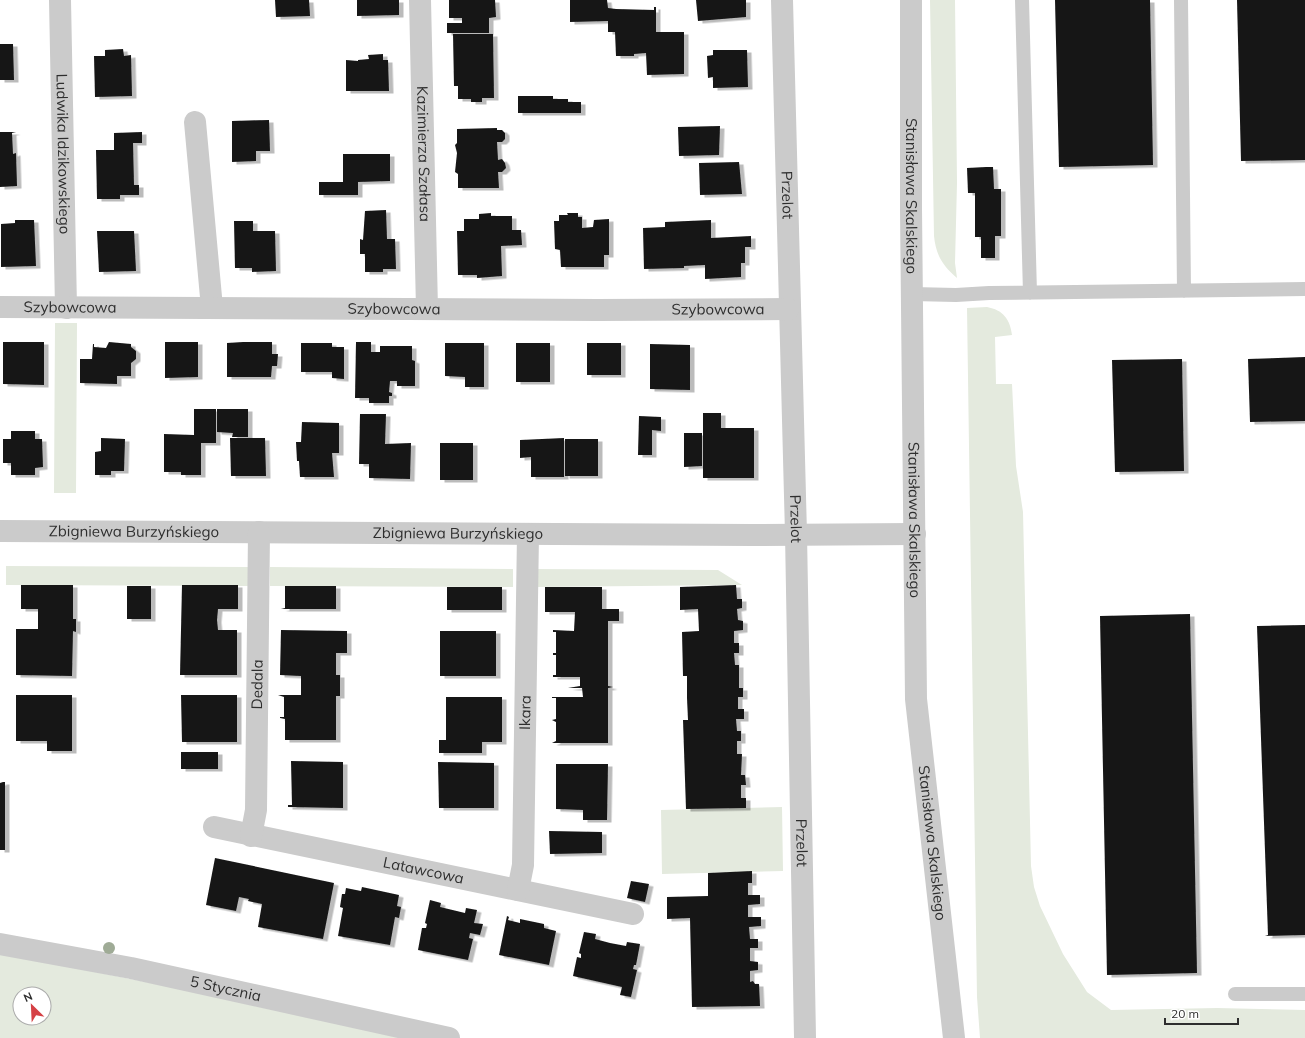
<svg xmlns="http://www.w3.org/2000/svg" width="1305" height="1038" viewBox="0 0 1305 1038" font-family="Mulish,sans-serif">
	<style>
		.green { fill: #e4eade; fill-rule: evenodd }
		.building { fill: #151515; filter: url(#shadow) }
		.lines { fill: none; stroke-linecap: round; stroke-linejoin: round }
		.service { stroke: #cbcbcb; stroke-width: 14 }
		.minor { stroke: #cbcbcb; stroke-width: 22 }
		.tree { fill: #9fab96 }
		.labels { text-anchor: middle; stroke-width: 4; stroke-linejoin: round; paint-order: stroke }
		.street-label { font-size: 15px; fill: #2e2e2e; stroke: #fff }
	</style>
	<defs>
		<filter id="shadow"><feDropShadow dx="4.5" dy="2.5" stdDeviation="0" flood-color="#0004"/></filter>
	</defs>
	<rect width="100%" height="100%" fill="#fff"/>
	<path class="green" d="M930,0H955L957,183L955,263L957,278C942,265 936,255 934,236Z
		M987,307C1003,310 1010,319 1012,335L995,337L996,384H1012L1016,466L1023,512L1031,866L1034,887L1040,906L1063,954L1087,992L1111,1010L1217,1008L1305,1010V1038H980L977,997L967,308Z
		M55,323H77L76,493H54Z
		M6,566L248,567V586L6,585Z
		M270,567L513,569V587L270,586Z
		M535,569L718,570L742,585L535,587Z
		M782,807L783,871L662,874L661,810Z
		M0,953L426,1038H0ZM20,994H44V1018H20Z"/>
	<path class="building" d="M275,0H309L310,16L276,17Z
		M357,0H399V15L357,16Z
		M449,0H495L496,17L489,18V33H447V23H462V18H449Z
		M570,0H607L608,8L616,9L654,10V7H656V32H684V74L647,75L646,53L634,54V56H616L615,32H608V21L570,22Z
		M696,0H746V17L698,21Z
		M1055,0H1150L1153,165L1059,167Z
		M1237,0H1305V160L1241,161Z
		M453,34H493L494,98H482V102H471V99H458V86H454Z
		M0,44H13L14,80H0Z
		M123,49L124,56L131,55L132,96L95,97L94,56H105V50Z
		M713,50H747L748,87L713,88V77L708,78L707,56L713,55Z
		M383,54V60H388L389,91H346V60L358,61V60L369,59L368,55Z
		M518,96H553V99H568V102H581V113H518Z
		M269,120L270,151H256V161L232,162V121Z
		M720,126L719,155L679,156L678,127Z
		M497,128V130H502L505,133V139L502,142H497L498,160L502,159L505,163L506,168L502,172H498L499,188H458V174L455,172L457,153L455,145L457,143V129Z
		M0,132H16L12,133L13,154L16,153L17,186L0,187Z
		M142,132V143H133L134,185H139V195H120V199H97L96,150H114V133Z
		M343,154H390V181L358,182V195H319V182H343Z
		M739,162L742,194L700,195L699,163Z
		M986,167H993L994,189H1001V236H995V258H981V237H975V193H968L967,168Z
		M386,210L387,239H395L396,269H383V272H365V254H360V239L363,240L365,211Z
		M491,213V216H512V230H521L522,245L501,246L502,276L477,278V275H458L457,231H464V219H479V214Z
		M567,213H578V217H582V228L593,227L594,220L609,219V255H604V267H561L560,250L555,249L554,221H559V215H568Z
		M15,220H34L36,266L1,267V224L15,223Z
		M711,220V238L751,236V247H745V263H741V277L705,279V265L684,266V268L644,269L643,228L665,227V222Z
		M234,221H253V231H275L276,271L252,272V268H235Z
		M97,231H134L136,271L99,272Z
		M3,342H44V385L3,384Z
		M109,342L131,344V347L136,351V359L131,363V376H117V384L80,383V359H92L93,344H94V347L106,348Z
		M165,342H198V377L165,378Z
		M243,342H272V354H278L277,366H272L271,377H227V343Z
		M356,342H371V352H380V346H412V360L415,361V386H397V381H390L389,392L392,393V396H389V403H369V398H355Z
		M301,343H332V347H344V379L332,378V372H301Z
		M445,343H484V387H465V377L445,376Z
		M516,343H550V382H516Z
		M587,343H621V375H587Z
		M650,344L690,345V390L650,389Z
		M1305,357V421L1250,422L1248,359Z
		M1182,359L1184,471L1115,472L1112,360Z
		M194,409H216V443H201V475H181V472H164V434L194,435Z
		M217,409H248V437H232L233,433L217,432Z
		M703,413H721V428H754V478H703Z
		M360,414H386L385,444L411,443L410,479L369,478V464H359Z
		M639,416L661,417V431L652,430V455H638Z
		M302,422L339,423V453H332L334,477H300L299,461H297L296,442H301Z
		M11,431H35V439H42L43,467L35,468V475H11V463H3V439H11Z
		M684,433H702V466L684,467Z
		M101,438L125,439L124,471H111V475H95V452L101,451Z
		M230,438H265L266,476H231Z
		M564,438V477H531V457L520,458V440Z
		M565,439H598V476H565Z
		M440,443H473V480H440Z
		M21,585H73V619H76V632L73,631L72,676L16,675V629H38V609H21Z
		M182,585H238V609H218L217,620L218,630H237V675H180Z
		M736,585L737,599H742V608L737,609L738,620L743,621V630L734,631V643H739V653H734L735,665H739V688H743V697H738V709H744V719H736L737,731H741V741H737V754H742L741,775H745L746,785H741V798H746V808L686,809L683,720H688L687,698V676H683L682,632L699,631L698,609L680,610V587Z
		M127,586H151V619H127Z
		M285,586H336V609H281L285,608Z
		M447,587H502V610H447Z
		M545,587H602V609H619V621H608V686L613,687L608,688V743H552L556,741V722L552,720L556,719V698H552V697H583L582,688H568L580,686V677H553V675H556V655H553V653H556V632H553V630L574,631L575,612H545Z
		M1190,614L1197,973L1107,975L1100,616Z
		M1305,625V935L1265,936L1268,935L1257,626Z
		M281,630L347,631V653H336V675H340V696H336V740H285V719L280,718V717H284V697L278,695H301V676L280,675Z
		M440,631H496V676H440Z
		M16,695H72V751H47V741H16Z
		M181,695H237V742H182Z
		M446,697H502V742H482V753H439V740H446Z
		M181,752H218V769H181Z
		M291,761L343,762V808L288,807V805H292Z
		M438,762L494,763V808H439Z
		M556,764H608L607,820H583V810L556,809Z
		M3,782H5V850H0V783Z
		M549,831L602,832V853L550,854Z
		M215,858L334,883L323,939L258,927L262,904L248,901L249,899L239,897L236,911L206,905Z
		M752,871V883H748V895H760V904L748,905V917H761V926L749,927L750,939H758V948H750V961L758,962V970L750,971V982L753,981L755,984H759L760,1006L692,1007L690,918L667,919V897L708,896V873Z
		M631,881L649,884L645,902L627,898Z
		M362,887L399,895L397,906L401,907L399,918L395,917L390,945L338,936L343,908L340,907L342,894H345L346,888L361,891Z
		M430,900L441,903L440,907L465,913L466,908L477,910L474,923L483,924L480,935L470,933L469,938L473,939L468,960L418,950L422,928H426L427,924L425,923Z
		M507,916L509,917L508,920L520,923V919L544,924V928L556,931L549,965L499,955Z
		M584,932L596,934L595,939L610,943L626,946L627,942L640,944L636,965H634L633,969L637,970L631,997L620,995L622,987L573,976L577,957L581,958V954L579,953Z"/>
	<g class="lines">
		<path class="service" d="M1022,0L1030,293
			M1181,0L1184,291
			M912,294L956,295L989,293L1305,289
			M1235,994H1305"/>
		<g class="minor">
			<path id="s1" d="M60,0L66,308"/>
			<path id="s2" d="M420,0L427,309"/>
			<path id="s3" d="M782,0L796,534L805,1038"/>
			<path id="s4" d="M911,0V209L916,699L954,1038"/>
			<path d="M195,122L212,308"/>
			<path id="s5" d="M0,307L597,310L788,309"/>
			<path id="s6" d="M0,531L751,535L915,534"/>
			<path id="s7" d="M214,827L633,914"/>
			<path id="s8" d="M251,836L256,810L259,532"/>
			<path id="s9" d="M518,890L523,865L528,534"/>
			<path id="s10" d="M0,944L131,968L449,1038"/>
		</g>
	</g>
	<circle class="tree" cx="109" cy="948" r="6"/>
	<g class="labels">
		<g class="street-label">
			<text dy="5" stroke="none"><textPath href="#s1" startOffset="154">Ludwika Idzikowskiego</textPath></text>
			<text dy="5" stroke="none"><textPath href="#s2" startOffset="154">Kazimierza Szałasa</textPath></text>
			<text dy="5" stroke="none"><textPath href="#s3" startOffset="195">Przelot</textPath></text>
			<text dy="5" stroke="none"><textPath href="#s4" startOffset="196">Stanisława Skalskiego</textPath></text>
			<text dy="5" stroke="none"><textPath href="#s5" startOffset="70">Szybowcowa</textPath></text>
			<text dy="5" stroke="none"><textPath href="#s5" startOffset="394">Szybowcowa</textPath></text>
			<text dy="5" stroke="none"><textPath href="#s5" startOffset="718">Szybowcowa</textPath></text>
			<text dy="5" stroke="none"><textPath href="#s3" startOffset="519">Przelot</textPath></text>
			<text dy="5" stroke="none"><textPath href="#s4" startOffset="520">Stanisława Skalskiego</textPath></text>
			<text dy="5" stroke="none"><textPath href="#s6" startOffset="134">Zbigniewa Burzyńskiego</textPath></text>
			<text dy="5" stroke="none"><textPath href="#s6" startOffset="458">Zbigniewa Burzyńskiego</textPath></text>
			<text dy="5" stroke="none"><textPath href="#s8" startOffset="152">Dedala</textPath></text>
			<text dy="5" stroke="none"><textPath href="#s9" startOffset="178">Ikara</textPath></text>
			<text dy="5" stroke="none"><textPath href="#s3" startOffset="843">Przelot</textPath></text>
			<text dy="5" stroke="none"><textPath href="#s4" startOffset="844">Stanisława Skalskiego</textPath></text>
			<text dy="5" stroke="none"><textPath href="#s7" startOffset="214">Latawcowa</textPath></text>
			<text dy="5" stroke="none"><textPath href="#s10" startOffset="230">5 Stycznia</textPath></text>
		</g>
	</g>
	<g transform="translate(32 1006) rotate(336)"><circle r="19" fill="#ffffff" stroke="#ababab"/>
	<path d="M0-3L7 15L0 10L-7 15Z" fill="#d54145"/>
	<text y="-6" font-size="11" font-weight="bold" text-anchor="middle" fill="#2e2e2e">N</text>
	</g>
	<path d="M1165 1018v6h73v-6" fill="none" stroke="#2e2e2e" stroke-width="2"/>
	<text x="1171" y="1018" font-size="12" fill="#2e2e2e" stroke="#ffffff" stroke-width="3" paint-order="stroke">20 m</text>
</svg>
